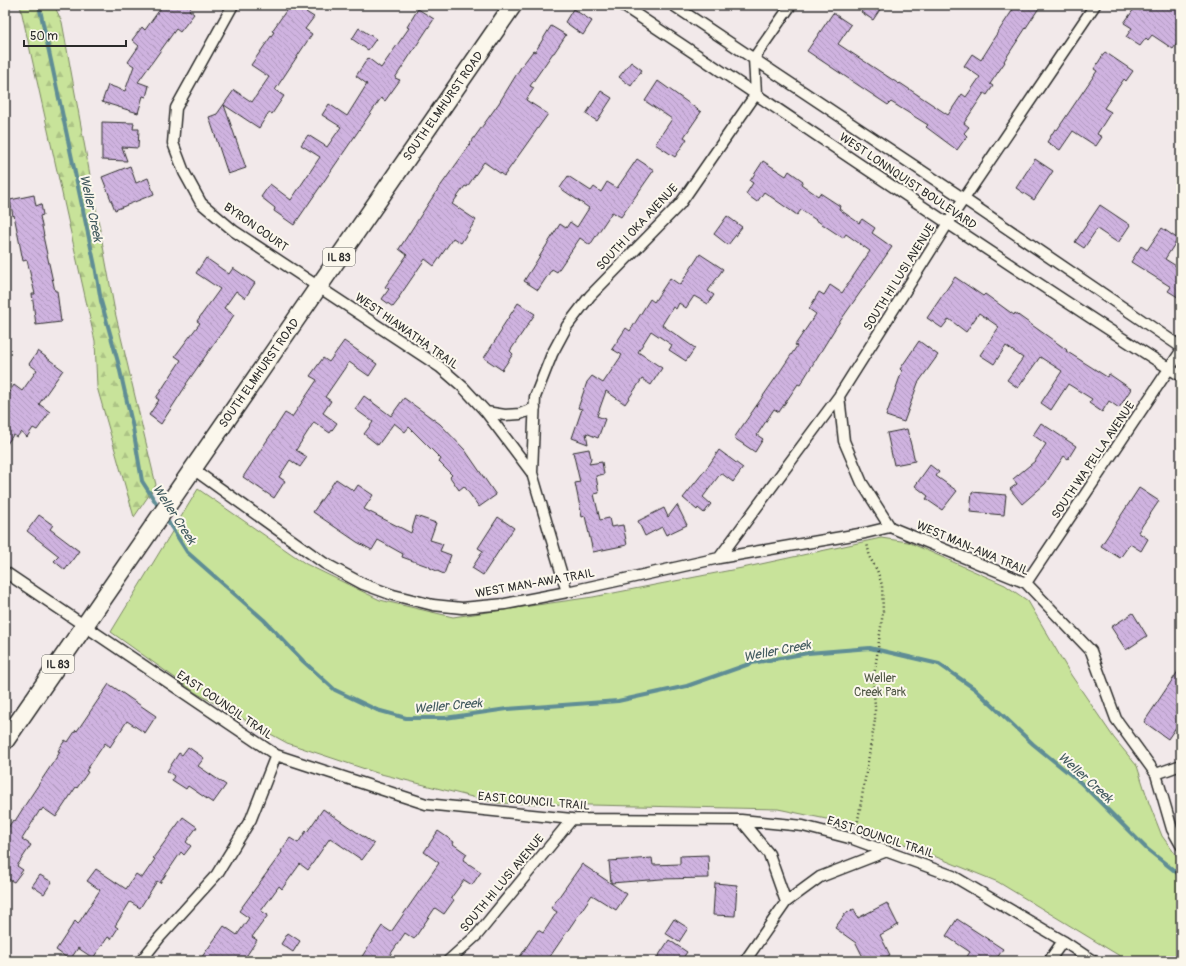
<svg xmlns="http://www.w3.org/2000/svg" width="1186" height="966" viewBox="0 0 1186 966" font-family="Pangolin,sans-serif">
	<style>
		.green { fill: #c8e39a; stroke: #7a8762 }
		.forest { fill: url(#forest-firs); stroke: #7a8762 }
		.lines { fill: none; stroke-linecap: round; stroke-linejoin: round }
		.stream { stroke: #5e8d95; stroke-width: 4 }
		.building { fill: url(#building-back-hatch); stroke: #2b2b2b }
		.minor-casing { stroke: #2b2b2b; stroke-width: 13 }
		.primary-casing { stroke: #2b2b2b; stroke-width: 20 }
		.path { stroke: #2b2b2b; stroke-width: 2.5; stroke-dasharray: 1 3; stroke-linecap: butt }
		.minor { stroke: #fbf7ec; stroke-width: 10 }
		.primary { stroke: #fbf7ec; stroke-width: 17 }
		.labels { text-anchor: middle; stroke-width: 4; stroke-linejoin: round; paint-order: stroke }
		.shield { fill: #fbf7ec; stroke: #696865; stroke-width: 1 }
		.shield-label { font-size: 11px; font-weight: bold; fill: #2b2b2b }
		.street-label { font-size: 12px; fill: #2b2b2b; stroke: #fbf7ec }
		.park-label { font-size: 12px; fill: #525947; stroke: #fbf7ec }
		.water-label { font-size: 13px; font-style: italic; fill: #445c60; stroke: #fbf7ec }
	</style>
	<defs>
		<pattern id="forest-firs" width="22" height="20" patternUnits="userSpaceOnUse"><rect width="22" height="20" fill="#c8e39a"/><path d="M5 1l3.5 6h-7zM16 11l3.5 6h-7z" fill="#acc385"/></pattern>
		<pattern id="building-back-hatch" width="6" height="6" patternUnits="userSpaceOnUse"><rect width="6" height="6" fill="#cfb3e0"/><path d="M-1 5l2 2M0 0l6 6M5-1l2 2" fill="none" stroke="#b29ac0"/></pattern>
	</defs>
	<rect width="100%" height="100%" fill="#f2e9ea"/>
	<filter id="ink" filterUnits="userSpaceOnUse"><feTurbulence type="fractalNoise" baseFrequency=".025" numOctaves="2"/><feDisplacementMap in="SourceGraphic" scale="8" xChannelSelector="R" yChannelSelector="G"/><feConvolveMatrix kernelMatrix="1 2 1 2 8 2 1 2 1" color-interpolation-filters="sRGB"/></filter>
	<g filter="url(#ink)">
		<path class="green" d="M198,489L306,564L380,600L453,617L593,597L747,567L881,538L908,542L1005,585L1028,601L1071,675L1114,738L1137,766L1149,803L1162,836L1181,862V961H1128L998,882L860,826L778,809L496,803L377,773L287,743L196,693L111,632Z"/>
		<path class="forest" d="M20,5H54L62,22L115,312L156,485L134,517L97,387L95,341Z"/>
		<g class="lines">
			<path class="stream" d="M39,5L95,266L101,301L118,362L133,428L142,481L160,509
				M165,517L187,552L264,620L303,661L335,690L377,710L406,718H445L507,709L618,701L687,686L752,663L808,653L870,648L939,664L975,689L1033,744L1081,783L1147,849L1181,876"/>
		</g>
		<path class="building" d="M163,5H193L189,10L194,14L180,32L176,29L138,82L149,86L146,97L143,96L138,113L102,102L108,85L125,91L134,66L128,62L139,46L132,40L142,27L145,30Z
			M290,5H311L306,12L314,17L305,29L312,34L275,90L284,96L272,114L269,112L259,128L224,105L246,168L228,174L209,117L217,114L234,90L252,102L269,77L251,65L274,32L272,31Z
			M866,5H883L873,20L861,12Z
			M1016,5H1041L1004,61L1005,62L990,84L993,86L987,95L984,93L964,123L969,127L964,133L967,136L957,150L926,127L928,125L891,102L888,105L807,51L833,13L851,25L838,44L899,84L900,83L948,115L962,94L966,97L980,77L964,66L972,54L981,60L993,41H992Z
			M1139,5H1176L1181,8V38L1173,49L1152,35L1148,40L1146,38L1140,46L1126,37L1132,28L1124,23L1134,9L1135,10Z
			M418,9L434,19L395,78L400,80L385,101L381,98L294,225L274,211L275,208L261,197L270,184L291,200L320,157L301,145L308,135L327,147L341,127L322,115L329,104L347,116L367,84L356,76L368,58L381,68L409,28L407,27Z
			M573,9L592,21L583,35L565,22Z
			M551,26L566,35L554,53H553L530,86L534,88L526,100L548,114L504,176L484,162L467,187L465,186L452,204L476,220L461,243L453,238L434,266L425,259L399,297L400,298L393,307L382,299L389,289L385,287L407,255L399,249L434,195L470,145H469L499,103L521,67L533,51L535,52Z
			M359,28L376,39L368,50L352,39Z
			M1105,52L1133,71L1126,81L1124,79L1104,108L1111,112L1097,134L1102,137L1096,146L1073,131L1060,150L1047,142L1055,129L1057,130L1097,71L1094,69Z
			M631,62L642,70L631,86L619,77Z
			M658,81L701,112L684,137L687,139L675,157L655,144L672,119L645,101Z
			M601,91L612,98L597,121L586,114Z
			M102,122L134,123L133,129H139L138,148L122,147L127,161L102,160Z
			M637,159L654,170L621,217L612,212L590,245L580,238L557,272L552,269L538,290L524,281L560,224L566,228L570,222L577,227L589,208L560,188L568,176L591,191L594,187L601,192L607,182L617,188Z
			M1035,159L1053,171L1034,200L1016,188Z
			M763,161L786,176L789,171L803,181L801,184L818,196L820,193L840,206L839,209L859,223L862,219L875,228L872,233L892,247L836,327L800,385L798,384L779,412L774,409L757,435L763,439L755,452L734,438L779,373L797,346L795,345L816,314L809,309L819,292L824,295L830,285L842,293L870,251L846,234L843,238L801,210L797,215L764,192L757,202L746,194L753,183L750,181Z
			M130,166L136,183L148,178L154,194L115,210L102,177Z
			M34,195L36,206L41,204L43,215L40,216L44,236H43L55,291H57L61,322L36,325L32,294H35L27,260L23,261L14,215L13,216L10,200Z
			M1100,205L1130,225L1118,243L1097,229L1084,248L1075,242Z
			M727,216L742,227L728,245L714,234Z
			M1162,228L1178,239L1165,259L1181,269V299L1168,291L1171,287L1131,262L1141,246L1147,250Z
			M700,254L723,269L708,291L714,295L708,304L694,296L686,308L679,303L676,309L673,307L662,325L695,348L686,361L669,350L672,345L651,331L638,352L662,368L651,385L642,379L625,404L606,391L597,416L605,419L598,438L586,433L588,444L572,438L582,409L578,408L587,382L592,376L603,383L622,355L612,349L626,328L630,331L650,299L654,302L670,278L680,285Z
			M206,258L229,274L233,268L255,283L245,298L236,291L224,308L234,315L186,384H187L161,424L149,415L159,400L156,398L181,360L175,356L200,323L197,321L220,289L196,273Z
			M955,277L983,296L985,294L1014,315L1015,313L1067,350L1066,351L1107,377L1109,374L1131,389L1119,408L1109,401L1102,412L1089,403L1092,399L1068,384L1051,410L1041,403L1062,371L1040,357L1018,388L1007,380L1023,358L1006,346L994,364L980,355L999,327L979,313L966,332L949,319L942,328L927,318Z
			M518,303L535,314L510,351L513,354L502,370L484,358L502,330L501,329Z
			M344,341L377,364L369,376L349,362L325,397L331,401L323,413L337,423L330,433L314,422L296,450L307,457L300,467L290,460L279,477L285,481L274,498L243,477L285,413L292,417L317,380L310,376L323,358L329,362Z
			M919,341L938,355L918,383L904,422L886,416L902,371L900,369Z
			M38,351L63,370L39,404L50,412L37,430L33,428L27,437L21,432L17,437L13,435L5,447V398L14,385L22,391L37,370L29,364Z
			M364,396L391,416L404,398L440,424L465,450L496,495L479,507L464,486L459,490L450,477L452,475L439,462L441,459L409,427L405,432L394,423L378,445L364,434L373,422L355,409Z
			M1041,423L1076,446L1068,459L1064,456L1045,484L1022,504L1010,489L1017,484L1013,479L1035,461L1046,444L1033,435Z
			M907,429L915,461L894,465L887,433Z
			M589,449L591,458L589,464L602,462L604,474L596,476L599,493L594,494L600,520L609,518L611,527L623,525L627,545L593,552L585,516L582,517L575,483L580,482L573,452Z
			M719,450L743,468L733,482L721,473L703,497L711,504L704,513L698,508L697,510L683,498L709,465Z
			M930,465L939,472L936,476L957,491L942,510L926,499L928,496L915,486Z
			M336,479L354,491L358,485L373,495L364,509L411,533L416,516L436,523L430,540L443,544L440,551L451,555L444,574L430,568V567L402,557L403,554L378,540L372,550L357,542L313,512Z
			M1139,488L1159,501L1138,532L1148,539L1141,551L1130,544L1120,558L1101,546Z
			M972,492L1006,495L1004,515L970,512Z
			M677,505L687,525L666,535L662,527L645,536L638,521L664,508L668,517Z
			M39,515L53,525L50,529L79,551L65,570L54,561L59,556L27,531Z
			M498,517L514,528L483,575L472,568L483,551L478,548Z
			M1133,613L1147,636L1126,650L1111,627Z
			M1181,667V720L1168,739L1144,722Z
			M109,684L156,716L145,733L127,721L110,747L105,743L86,771L88,772L77,788L76,787L56,817L43,808L41,811L40,810L22,839L31,845L17,866L23,870L14,882L8,879L5,884V832L13,820L15,821L27,802L60,752L58,751L65,740L68,742L76,730L77,731Z
			M188,747L204,758L198,766L226,785L213,803L188,786L186,789L172,780L174,776L167,771L179,753L182,755Z
			M323,809L374,844L362,860L330,838L308,870L300,864L282,889L279,886L261,911L268,915L252,937L257,940L243,961H199L224,926L237,935L249,918L239,911L282,852L281,851L290,838L298,843L306,831L307,832Z
			M183,817L197,827L186,842L191,846L184,855L181,852L160,883L157,881L140,908L130,902L115,926L118,928L111,939L108,937L93,958L78,948L70,960L56,950L75,921L78,924L100,890L87,881L96,869L126,889L136,874L142,878L155,859L153,858Z
			M438,831L454,842L453,844L467,854L463,860L481,872L472,885L464,880L451,898L454,900L444,914L435,908L414,939L405,933L386,961H359L382,926L391,932L439,863L424,852Z
			M708,855L709,878L661,879L611,883L609,861L652,858L653,865L680,864V856Z
			M582,864L627,894L616,910L592,895L547,961H517L538,930L543,933L557,912L551,908Z
			M40,875L52,882L44,894L32,886Z
			M715,883L737,885L735,916L713,915Z
			M887,903L898,925L880,935L890,955L877,961H865L856,943L835,928L845,914L854,909L858,918Z
			M674,919L688,928L679,942L665,933Z
			M957,919L1003,949L995,961H964L970,952L946,936Z
			M288,933L300,941L293,952L281,944Z
			M669,940L687,952L681,961H655Z"/>
		<g class="lines">
			<defs>
				<path id="minor" d="M233,5L176,108L173,143L184,172L201,203L234,231L440,367L463,387L486,412L532,473L567,592
					M622,5C808,128 992,256 1181,376
					M673,5L964,199L1181,347
					M839,396L844,441L862,483L890,527L1026,583L1091,651L1116,719L1156,774L1172,829L1181,845
					M486,412L505,415L520,414L535,408
					M193,469L324,563L363,584L393,595L433,605L462,608L505,604L567,592L719,558L865,533L890,527
					M532,473L535,397L552,354L567,326L590,296L680,204L756,94L754,58L791,5
					M719,558L839,396L955,212L1095,5
					M5,572L276,755L426,804L572,819L741,820L803,826L853,839L953,876L1063,941L1093,961
					M1026,583L1181,351
					M1156,774L1181,765
					M741,820L769,854L786,902
					M141,961L160,937L217,874L251,819L276,755
					M448,961L477,935L572,819
					M745,961L786,902L820,877L887,851
					M1049,961L1063,941"/>
				<path id="primary" d="M5,741L513,5"/>
			</defs>
			<use href="#minor" class="minor-casing"/>
			<use href="#primary" class="primary-casing"/>
			<path class="path" d="M856,829L858,820L875,720V705L873,684L883,612L882,585L877,570L870,558L867,543"/>
			<use href="#minor" class="minor"/>
			<use href="#primary" class="primary"/>
		</g>
	</g>
	<g class="labels">
		<g class="shield">
			<rect x="323" y="248" width="32" height="18" rx="3"/>
			<rect x="42" y="655" width="32" height="18" rx="3"/>
		</g>
		<g class="shield-label">
			<text x="339" y="261">IL 83</text>
			<text x="58" y="668">IL 83</text>
		</g>
		<g class="street-label">
			<text transform="translate(443 106) rotate(-55)" y="4">SOUTH ELMHURST ROAD</text>
			<text transform="translate(908 181) rotate(34)" y="4">WEST LONNQUIST BOULEVARD</text>
			<text transform="translate(256 227) rotate(35)" y="4">BYRON COURT</text>
			<text transform="translate(637 227) rotate(-47)" y="4">SOUTH I OKA AVENUE</text>
			<text transform="translate(899 277) rotate(-58)" y="4">SOUTH HI LUSI AVENUE</text>
			<text transform="translate(407 331) rotate(35)" y="4">WEST HIAWATHA TRAIL</text>
			<text transform="translate(259 373) rotate(-55)" y="4">SOUTH ELMHURST ROAD</text>
			<text transform="translate(1093 460) rotate(-56)" y="4">SOUTH WA PELLA AVENUE</text>
			<text transform="translate(973 548) rotate(23)" y="4">WEST MAN-AWA TRAIL</text>
			<text transform="translate(535 583) rotate(-10)" y="4">WEST MAN-AWA TRAIL</text>
			<text transform="translate(225 705) rotate(34)" y="4">EAST COUNCIL TRAIL</text>
			<text transform="translate(534 801) rotate(5)" y="4">EAST COUNCIL TRAIL</text>
			<text transform="translate(881 837) rotate(18)" y="4">EAST COUNCIL TRAIL</text>
			<text transform="translate(502 883) rotate(-50)" y="4">SOUTH HI LUSI AVENUE</text>
		</g>
		<g class="park-label">
			<text x="880" y="682">Weller<tspan x="880" dy="14">Creek Park</tspan></text>
		</g>
		<g class="water-label">
			<text transform="translate(92 208) rotate(78)" y="5">Weller Creek</text>
			<text transform="translate(175 514) rotate(57)" y="5">Weller Creek</text>
			<text transform="translate(777 650) rotate(-11)" y="5">Weller Creek</text>
			<text transform="translate(448 705) rotate(-5)" y="5">Weller Creek</text>
			<text transform="translate(1086 777) rotate(42)" y="5">Weller Creek</text>
		</g>
	</g>
	<rect width="1186" height="966" fill="none" stroke="#fbf7ec" stroke-width="20"/>
	<rect x="10" y="10" width="1166" height="946" fill="none" stroke="#2b2b2b" stroke-width="1.5" filter="url(#ink)"/>
	<path d="M24 40v6h102v-6" fill="none" stroke="#2b2b2b" stroke-width="2"/>
	<text x="30" y="40" font-size="12" fill="#2b2b2b" stroke="#fbf7ec" stroke-width="3" paint-order="stroke">50 m</text>
</svg>
